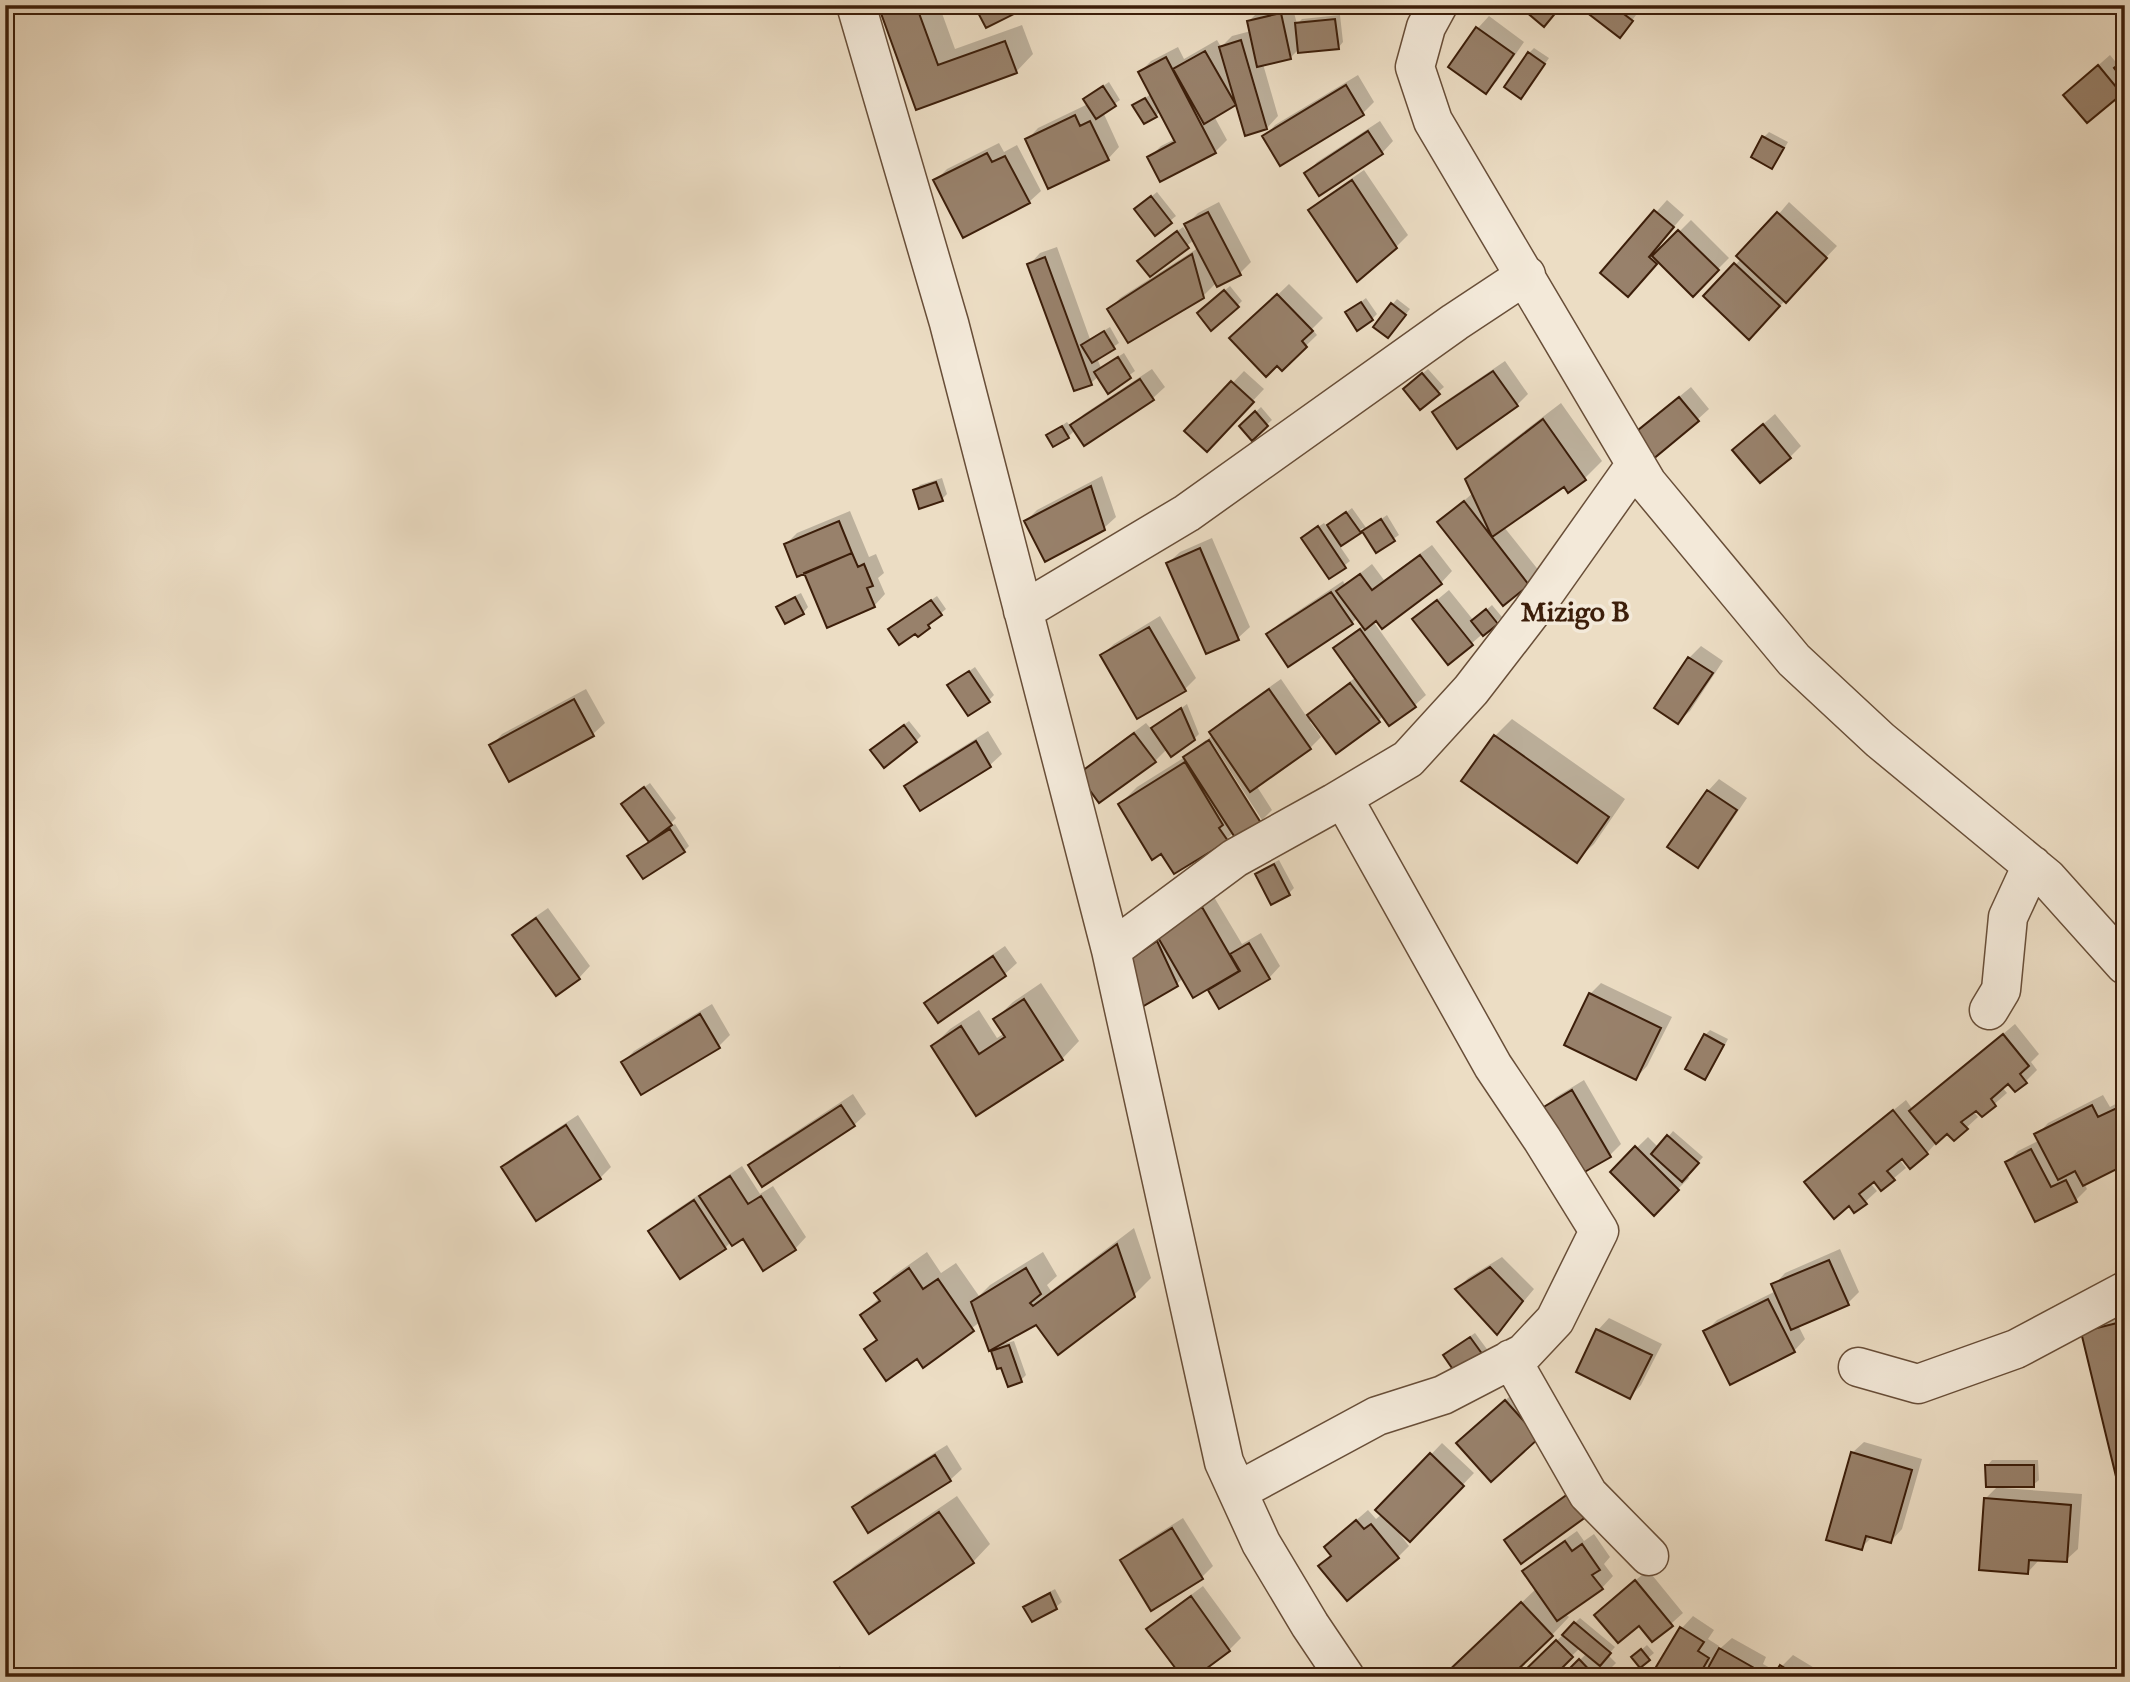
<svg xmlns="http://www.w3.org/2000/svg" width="2130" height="1682" viewBox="0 0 2130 1682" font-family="'IM FELL English',serif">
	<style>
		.shadow { fill: #0003 }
		.building { fill: #98816b; stroke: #3c1e0a; stroke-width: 2 }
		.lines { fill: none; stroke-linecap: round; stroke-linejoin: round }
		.street-casing { stroke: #684e38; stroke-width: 41 }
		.street { stroke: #f3e9d9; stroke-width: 38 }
		.labels { text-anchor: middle; stroke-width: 7; stroke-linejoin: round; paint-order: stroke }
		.quarter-label { font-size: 28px; font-weight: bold; fill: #3c1e0a; stroke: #f3e9d9 }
	</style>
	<rect width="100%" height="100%" fill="#ecddc4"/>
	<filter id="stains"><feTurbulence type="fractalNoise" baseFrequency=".00286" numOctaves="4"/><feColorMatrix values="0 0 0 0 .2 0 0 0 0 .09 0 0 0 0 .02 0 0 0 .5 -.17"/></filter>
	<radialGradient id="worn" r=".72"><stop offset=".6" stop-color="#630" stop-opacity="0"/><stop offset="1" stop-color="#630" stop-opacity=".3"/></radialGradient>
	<path class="shadow" d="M880,5H939L955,49L1022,25L1033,54L1016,72L917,107Z
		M1282,5H1292L1297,24L1302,19L1340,15L1343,42L1338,48L1299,49L1290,58L1263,64L1278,116L1267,128L1237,102L1214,116L1227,140L1215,152L1149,158L1161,146L1175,139L1160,111L1156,116L1135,105L1151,94L1140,72L1151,61L1178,47L1184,59L1217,40L1221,47L1232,36L1251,31L1248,22L1260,10Z
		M1580,5H1624L1636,15L1625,30Z
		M1489,16L1524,42L1497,81L1485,92L1450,67L1478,28Z
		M1534,48L1549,58L1526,92L1529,53Z
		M2110,55L2119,66L2125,61V89L2121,93L2077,84Z
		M1358,75L1374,102L1363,113L1264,137L1275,125Z
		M1109,82L1120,100L1103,112L1119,147L1108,159L1027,140L1038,128L1088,104L1091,94Z
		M1380,121L1393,141L1382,153L1306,174L1317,162Z
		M1769,132L1788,142L1777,161L1772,166L1753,156L1764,137Z
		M999,143L1004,152L1017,145L1041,191L1029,202L936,180L947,169Z
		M1364,170L1408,235L1396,247L1310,210L1322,199Z
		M1157,192L1176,216L1155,233L1142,204Z
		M1667,200L1684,215L1659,244L1663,248L1691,220L1729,258L1693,294L1659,261L1639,284L1602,273Z
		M1219,202L1251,262L1240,273L1217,282L1203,296L1109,310L1120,298L1198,248L1194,240L1150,275L1144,256L1183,227L1192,239L1193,238L1186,225L1198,213Z
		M1789,202L1837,246L1761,326L1706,296L1741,259Z
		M1057,247L1090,339L1110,327L1119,343L1097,358L1101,368L1124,353L1135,371L1108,391L1099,376L1091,383L1029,265L1040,253Z
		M1289,284L1323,318L1312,329L1317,335L1282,369L1232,339Z
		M1230,286L1242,301L1237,306L1204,308Z
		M1366,298L1377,314L1372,319L1348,312Z
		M1397,299L1410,309L1393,331L1392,305Z
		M1505,361L1528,394L1517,405L1435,412L1446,401Z
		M1152,369L1165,387L1153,398L1085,444L1075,430L1068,437L1048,435L1067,422L1071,427L1084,414Z
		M1428,369L1444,387L1438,392L1410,384Z
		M1244,371L1264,389L1218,438L1187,431Z
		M1691,387L1709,409L1697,420L1646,424Z
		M1561,403L1602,461L1585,478L1569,490L1565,484L1504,527L1540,572L1503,604L1439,522L1473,493L1467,480L1484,462Z
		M1261,407L1272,420L1252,438L1241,426Z
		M1775,414L1801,446L1790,457L1746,439Z
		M1102,476L1116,517L1104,528L1026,521L1037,510Z
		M942,478L947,494L942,499L915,491L920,485Z
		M1352,508L1367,529L1387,515L1399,535L1377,550L1363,528L1339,545L1350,561L1330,577L1309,533L1324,523L1327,527Z
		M850,511L869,557L876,554L884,573L878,578L885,594L874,606L805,571L786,544L797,533Z
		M1212,538L1250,627L1238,638L1168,563L1180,552Z
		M1432,545L1452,571L1441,583L1373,621L1426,695L1414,706L1383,716L1379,720H1313L1310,722L1321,737L1310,748L1256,785L1272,810L1262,820L1209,738L1213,735L1211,732L1222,721L1281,679L1307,717L1321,704L1356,677L1335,648L1347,637L1364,625L1358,617L1352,623L1268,634L1280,623L1343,581L1345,585L1372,564L1384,580Z
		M1449,590L1474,621L1492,605L1502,617L1471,644L1414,619Z
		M801,593L808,607L803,613L778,607L783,602Z
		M937,596L946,609L933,620L934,621L929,626L918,635L890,629Z
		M1160,616L1196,678L1185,689L1102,655L1114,644Z
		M1701,646L1723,661L1690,711L1678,722L1656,707L1689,658Z
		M975,667L994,695L989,700L955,681Z
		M586,689L605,723L593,734L510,779L491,746L502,734Z
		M1187,704L1199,734L1194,739L1167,749L1155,761L1080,774L1092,763L1146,723L1152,730Z
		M1512,719L1625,799L1594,844L1576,861L1495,736Z
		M909,721L921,736L916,741L877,745Z
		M988,731L1002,754L990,765L921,809L906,786L918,775Z
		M1206,740L1258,821H1260L1237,837L1234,832L1226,840L1162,851L1120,804L1137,787L1185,757Z
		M1719,779L1747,798L1709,854L1697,866L1670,847L1708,791Z
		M650,783L676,818L666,828L675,824L689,846L684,851L630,856L650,841L628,799Z
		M1279,860L1294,888L1289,893L1272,902L1257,874L1262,869Z
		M1214,897L1242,944L1261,933L1280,966L1269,978L1220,1006L1208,987L1183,978L1177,984L1136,1008V954Z
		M548,908L590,966L579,978L514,935L525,924Z
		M1005,946L1017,963L1005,974L938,1021L926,1003L938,992Z
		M1041,983L1079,1041L1062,1059L977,1114L933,1046L950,1029L979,1010L997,1038L1005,1033L995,1019L1013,1002Z
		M1601,983L1672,1017L1647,1066L1636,1078L1590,994Z
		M712,1004L730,1035L719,1046L623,1062L634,1051Z
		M2015,1024L2039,1054L2031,1062L2037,1070L2026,1081H2008L2002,1087L2007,1093L1982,1115L1976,1108L1973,1111L1978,1117L1966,1128L1947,1131L1927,1153L1910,1167L1903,1156L1899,1159L1906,1168L1881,1189L1874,1180L1870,1183L1877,1191L1865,1202L1849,1204L1807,1182L1818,1171L1906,1100L1913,1110Z
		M1710,1030L1728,1039L1710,1073L1705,1078V1035Z
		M1584,1080L1621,1144L1610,1155L1582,1171L1544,1108L1556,1097Z
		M853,1094L866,1114L854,1125L763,1184L750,1166L762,1154Z
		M2103,1095L2110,1107L2125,1099V1163L2084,1183L2087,1189L2076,1200L2036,1220L2007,1162L2018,1151L2040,1140L2037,1135L2048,1123Z
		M578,1115L611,1167L600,1178L504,1168L515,1156Z
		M1673,1131L1703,1157L1687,1175L1689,1178L1654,1213L1612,1172L1648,1137L1659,1148Z
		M742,1166L760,1194L773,1186L806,1237L795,1249L744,1236L731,1242L725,1248L650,1231L661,1220Z
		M1134,1228L1151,1278L1134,1295L1037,1322H980L923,1365L917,1356L866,1349L878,1338L862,1315L879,1298L876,1294L893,1276L927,1252L941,1273L956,1263L979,1296L990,1285L1043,1252L1057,1276L1047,1285L1051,1291Z
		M1840,1249L1859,1292L1848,1303L1798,1325L1805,1339L1794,1351L1705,1332L1717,1320L1776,1291L1774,1285L1785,1273Z
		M1502,1257L1534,1289L1497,1333L1457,1289L1468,1278Z
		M2125,1309V1490L2082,1332Z
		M1609,1318L1662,1344L1641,1385L1630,1397L1578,1371L1598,1330Z
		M1475,1333L1492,1356L1450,1350Z
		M1014,1341L1026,1375L1021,1380L1002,1365L993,1351L999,1345Z
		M1517,1390L1549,1426L1469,1432Z
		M1864,1442L1922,1459L1902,1529L1891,1541L1873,1536L1861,1548L1852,1453Z
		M1442,1443L1474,1473L1410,1540L1400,1531L1399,1533L1409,1546L1398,1557L1332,1555L1338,1536L1368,1510L1376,1519L1382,1514L1378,1510Z
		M947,1445L962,1469L950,1480L854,1507L865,1496Z
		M1992,1460H2038L2039,1480L2033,1485H2003V1488L2082,1494L2078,1549L2066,1560H2039L2028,1572L1985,1499L1999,1485L1987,1466Z
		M1584,1481L1600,1502L1506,1541L1517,1529Z
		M957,1496L990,1544L973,1562L837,1583L854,1566Z
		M1183,1518L1213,1566L1202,1577L1122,1560L1134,1549Z
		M1577,1531L1584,1541L1594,1534L1610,1557L1604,1564L1613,1576L1602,1588L1565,1614L1569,1617L1552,1635L1443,1677L1536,1589L1524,1572L1536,1560Z
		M1648,1570L1683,1613L1653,1640L1639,1624L1608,1603Z
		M1203,1586L1241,1638L1229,1650L1192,1677L1149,1629L1160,1618Z
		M1055,1589L1062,1602L1056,1607L1033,1620L1026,1607L1031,1602Z
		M1693,1616L1714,1630L1708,1639L1719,1646L1715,1653L1732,1638L1766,1657L1763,1664L1772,1669L1768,1677H1705L1711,1666L1708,1665L1701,1677H1652L1682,1628Z
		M1580,1618L1615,1647L1608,1655L1616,1663L1602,1677H1563L1587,1653L1580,1648L1550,1677H1520Z
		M1647,1645L1654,1653L1648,1658L1639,1652Z
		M1793,1655L1821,1672L1818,1677H1775L1782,1666Z
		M840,1666L847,1677H824Z"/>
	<path class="building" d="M878,5H916L938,65L1005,41L1017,73L916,110Z
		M974,5H1025L1026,8L986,28Z
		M1518,5H1562L1544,27Z
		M1577,5H1612L1633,21L1620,38Z
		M1281,13L1291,59L1257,67L1247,21Z
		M1335,19L1339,49L1298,53L1295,23Z
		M1476,27L1514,54L1486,94L1448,67Z
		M1241,40L1267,129L1245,136L1219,47Z
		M1205,51L1236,105L1204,124L1173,69Z
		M1528,52L1545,64L1521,99L1504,87Z
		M1166,57L1216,153L1160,182L1147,157L1175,142L1138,72Z
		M2123,61L2125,64L2124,81L2114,68Z
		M2098,65L2122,94L2087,123L2063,95Z
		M1346,85L1364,115L1280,166L1262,136Z
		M1103,86L1116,106L1096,119L1083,99Z
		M1145,98L1157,117L1144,124L1132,105Z
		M1075,115L1080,126L1090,121L1109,160L1048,189L1025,139Z
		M1368,131L1383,154L1319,196L1304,173Z
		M1762,136L1784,148L1772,169L1751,157Z
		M987,153L992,162L1005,156L1030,203L963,238L933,180Z
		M1352,180L1397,248L1357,282L1308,210Z
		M1151,196L1172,223L1155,236L1134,209Z
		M1654,210L1674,227L1649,257L1657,264L1628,297L1600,273Z
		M1208,212L1241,275L1217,287L1184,224Z
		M1777,212L1827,258L1786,303L1736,256Z
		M1678,230L1719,270L1693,297L1652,256Z
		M1177,231L1189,248L1150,277L1137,261Z
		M1192,254L1204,298L1128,343L1107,309Z
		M1045,257L1092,385L1074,391L1027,264Z
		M1734,263L1780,306L1749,340L1703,296Z
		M1224,290L1239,307L1211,331L1197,313Z
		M1277,294L1313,331L1302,341L1307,347L1282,371L1277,366L1266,377L1229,338Z
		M1361,302L1373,320L1357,331L1345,312Z
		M1391,303L1406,315L1388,338L1373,327Z
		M1104,331L1115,349L1092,363L1081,345Z
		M1118,357L1131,378L1108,394L1094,372Z
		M1493,371L1518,406L1457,449L1432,412Z
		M1422,373L1440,394L1420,410L1403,389Z
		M1140,379L1154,400L1084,446L1070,425Z
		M1231,381L1254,402L1207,452L1184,431Z
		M1679,397L1699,421L1652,460L1632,435Z
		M1255,411L1268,426L1252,441L1239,426Z
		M1543,419L1586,480L1568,493L1564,487L1492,537L1465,479Z
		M1763,424L1791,458L1760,483L1732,450Z
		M1062,426L1069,438L1053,447L1046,435Z
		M936,482L943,501L919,509L913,490Z
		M1091,486L1105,530L1045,562L1024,521Z
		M1464,501L1529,585L1503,606L1437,522Z
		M1346,512L1361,533L1341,546L1327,525Z
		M1381,519L1395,541L1376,553L1362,531Z
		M839,521L852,553L797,577L784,544Z
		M1318,526L1346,568L1329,579L1301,538Z
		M1200,548L1239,640L1206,654L1166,563Z
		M852,553L858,567L864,564L873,586L867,588L875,607L827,628L804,573Z
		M1420,555L1442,584L1382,629L1376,621L1365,630L1336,591L1360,574L1372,590Z
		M1331,592L1353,624L1288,667L1266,634Z
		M795,597L804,614L785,624L776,607Z
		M931,600L942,615L928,625L930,628L918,637L915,634L899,645L888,629Z
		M1437,600L1473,645L1448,665L1412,619Z
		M1486,609L1498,624L1483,636L1471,621Z
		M1149,627L1186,691L1137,719L1100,655Z
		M1360,629L1416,707L1389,726L1333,648Z
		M1688,657L1713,673L1678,724L1654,708Z
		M969,671L990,702L968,716L947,685Z
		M1350,683L1380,722L1336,754L1307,715Z
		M1269,689L1311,749L1250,792L1209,732Z
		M574,699L594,736L509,782L489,745Z
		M1181,708L1195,740L1171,757L1151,728Z
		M904,725L917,742L884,768L870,750Z
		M1134,733L1156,762L1099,803L1078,774Z
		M1494,735L1609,817L1577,863L1461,781Z
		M1209,740L1261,823L1236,839L1183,757Z
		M976,741L991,767L920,811L904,786Z
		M1185,762L1223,825L1219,828L1228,841L1174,874L1161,854L1152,860L1118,804Z
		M644,787L672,825L649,842L621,804Z
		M1707,790L1737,810L1698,868L1667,847Z
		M670,829L685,852L643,879L627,856Z
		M1274,864L1290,895L1271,905L1255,874Z
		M1202,907L1239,971L1193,998L1156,934Z
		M536,918L580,979L556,996L512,935Z
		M1157,941L1178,986L1135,1011L1122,965Z
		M1249,943L1270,979L1219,1009L1208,990L1240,971L1230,954Z
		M993,956L1006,976L938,1023L924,1003Z
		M1589,993L1661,1028L1636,1080L1564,1045Z
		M1024,999L1063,1060L976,1116L931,1046L961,1026L979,1054L1005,1037L993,1019Z
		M700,1014L720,1048L641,1095L621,1062Z
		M1704,1034L1724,1045L1705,1080L1685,1069Z
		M2003,1034L2029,1066L2020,1074L2027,1083L2015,1092L2008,1084L1991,1099L1996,1106L1982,1117L1976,1111L1961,1122L1968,1129L1954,1141L1947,1134L1936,1144L1909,1111Z
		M1572,1090L1611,1157L1581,1174L1542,1108Z
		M841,1105L855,1126L762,1187L748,1165Z
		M2092,1105L2098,1117L2119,1107L2125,1119V1165L2083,1186L2075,1171L2058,1180L2034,1134Z
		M1893,1110L1928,1154L1910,1169L1902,1159L1887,1171L1895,1180L1881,1191L1874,1182L1859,1194L1867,1204L1854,1213L1849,1206L1834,1219L1804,1182Z
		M566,1125L601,1179L536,1221L501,1167Z
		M1667,1135L1699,1163L1682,1182L1651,1154Z
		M1635,1146L1679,1190L1654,1216L1610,1172Z
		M2031,1149L2051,1187L2066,1180L2077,1202L2035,1222L2005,1162Z
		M730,1176L748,1204L761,1196L796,1250L763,1271L743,1239L732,1246L699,1196Z
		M694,1200L726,1249L680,1279L648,1231Z
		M1117,1244L1135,1297L1058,1355L1036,1325L989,1351L971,1302L1026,1268L1041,1294L1030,1303L1033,1306Z
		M1829,1260L1849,1305L1791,1330L1771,1284Z
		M1490,1267L1523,1301L1497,1335L1455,1289Z
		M909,1268L923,1289L938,1279L974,1331L923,1368L917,1359L886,1381L864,1349L877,1340L860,1315L880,1301L874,1293Z
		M1768,1299L1795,1352L1730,1385L1703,1331Z
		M2125,1321V1492L2120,1493L2081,1332Z
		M1596,1329L1652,1355L1630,1399L1576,1372Z
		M1470,1337L1488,1362L1461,1381L1443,1355Z
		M1009,1345L1022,1382L1008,1387L1001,1368L997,1369L991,1351Z
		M1505,1400L1539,1438L1491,1482L1456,1443Z
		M1851,1452L1912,1470L1891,1543L1866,1536L1862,1550L1826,1540Z
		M1430,1453L1464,1486L1410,1542L1375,1510Z
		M935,1455L951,1481L868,1533L852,1507Z
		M1985,1465H2034V1487H1986Z
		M1572,1491L1590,1514L1521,1564L1504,1540Z
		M1984,1498L2071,1505L2067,1562L2029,1560L2028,1574L1979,1570Z
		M939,1512L974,1563L869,1634L834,1582Z
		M1356,1520L1364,1529L1371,1524L1399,1558L1347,1601L1318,1566L1331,1556L1324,1547Z
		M1172,1528L1203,1579L1151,1611L1120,1560Z
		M1565,1541L1572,1551L1582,1544L1600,1570L1592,1575L1603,1589L1557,1621L1522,1571Z
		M1635,1580L1673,1626L1652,1642L1639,1626L1618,1643L1594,1615Z
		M1050,1593L1057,1609L1032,1622L1023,1607Z
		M1191,1596L1230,1651L1195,1677H1182L1146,1629Z
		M1521,1602L1553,1636L1510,1677H1442Z
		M1574,1622L1611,1653L1600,1666L1562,1635Z
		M1680,1627L1704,1642L1698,1651L1709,1658L1698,1677H1650Z
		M1556,1640L1573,1657L1553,1677H1518Z
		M1719,1648L1756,1669L1752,1675L1755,1677H1703Z
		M1641,1649L1650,1660L1640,1668L1631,1657Z
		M1579,1659L1596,1677H1561Z
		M1780,1665L1799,1677H1773Z"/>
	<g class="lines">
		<defs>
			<path id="street" d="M856,5L949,323L1111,950L1224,1462L1261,1543L1310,1625L1345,1677
				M1438,5L1426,27L1415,67L1433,121L1647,483L1794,660L1880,740L2047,878L2125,965
				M1023,611L1187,513L1455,322L1526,275
				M1111,950L1235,858L1334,803L1408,759L1471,690L1532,611L1636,464
				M1989,1010L2001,990L2008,917L2032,865
				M1511,1359L1588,1494L1649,1556
				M1858,1367L1918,1384L2016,1349L2125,1291
				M1238,1491L1377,1416L1443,1395L1524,1353L1555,1320L1599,1231L1542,1139L1493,1066L1343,798"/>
		</defs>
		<use href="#street" class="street-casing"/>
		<use href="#street" class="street"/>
	</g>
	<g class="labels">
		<g class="quarter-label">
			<text x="1575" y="621">Mizigo B</text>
		</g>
	</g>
	<rect width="2130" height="1682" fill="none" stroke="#ecddc4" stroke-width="28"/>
	<rect x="7" y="7" width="2116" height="1668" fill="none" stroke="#3c1e0a" stroke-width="3.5"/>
	<rect x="14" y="14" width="2102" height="1654" fill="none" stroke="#3c1e0a" stroke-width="2"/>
	<rect width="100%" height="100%" filter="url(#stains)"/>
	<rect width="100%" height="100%" fill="url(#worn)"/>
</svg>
